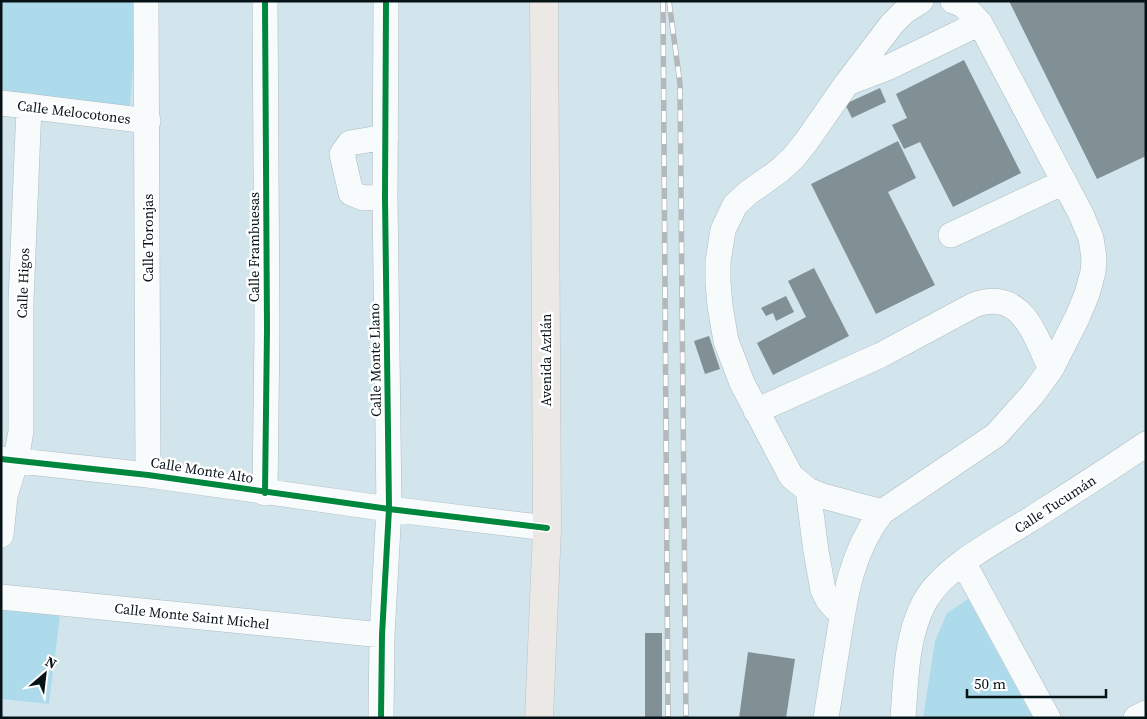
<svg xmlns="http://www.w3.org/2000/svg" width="1147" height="719" viewBox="0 0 1147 719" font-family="'Source Serif 4',serif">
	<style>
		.green { fill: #aedbeb }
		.building { fill: #819095 }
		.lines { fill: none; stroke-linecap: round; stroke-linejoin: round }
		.minor-casing { stroke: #adbbc1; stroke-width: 26 }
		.major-casing { stroke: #b9c2c5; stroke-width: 29 }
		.minor { stroke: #f8fbfc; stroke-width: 25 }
		.major { stroke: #ece8e5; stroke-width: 28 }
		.rail-casing { stroke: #b3b8ba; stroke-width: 5.5 }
		.rail { stroke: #fff; stroke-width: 4; stroke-dasharray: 11; stroke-linecap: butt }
		.cycleway-casing { stroke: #fff; stroke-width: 9 }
		.cycleway { stroke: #00873e; stroke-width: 6 }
		.labels { text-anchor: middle; stroke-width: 5; stroke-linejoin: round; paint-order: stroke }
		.street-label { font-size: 14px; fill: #061317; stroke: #fff }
	</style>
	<rect width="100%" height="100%" fill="#d2e5ec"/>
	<path class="green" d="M1,1H138L130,106L1,93Z
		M968,599L1033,718H923L935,641L947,613Z
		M1,608L60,616L49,704L1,699Z"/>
	<path class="building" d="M1009,1H1146V156L1097,179Z
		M964,60L1021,173L953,207L920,142L904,149L892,125L907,118L896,94Z
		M880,88L886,102L852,118L845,104Z
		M898,141L916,178L888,192L935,285L876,314L811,184Z
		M814,268L849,336L773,375L757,343L806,317L788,281Z
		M786,296L794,312L776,321L773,313L766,316L761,308Z
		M709,336L720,369L705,374L694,341Z
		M645,633H662V718H645Z
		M748,652L795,659L786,718H739Z"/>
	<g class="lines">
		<defs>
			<path id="minor" d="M146,1L148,475
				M265,1L267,329L265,493
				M847,83L889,67L980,23
				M1,103L148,121
				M385,197L363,198L351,193L342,154L350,143L386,137
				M951,235L1064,182
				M756,411L881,355L974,305C1022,288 1034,334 1051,369
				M1,459L148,475L389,509L547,528
				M808,490L816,551L823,590L828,600L835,608L842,612
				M882,512L823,496L808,490L791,476L742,383L726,341L720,306L718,282V262L723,230L735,205L748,193L779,171L793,158L806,142L847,83L892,24L905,11L921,1
				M1,535L5,496L16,460L21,431V301L29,106
				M963,562L1048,718
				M1,597L382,635
				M381,718L382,635L389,509L385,197L386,1
				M826,718C830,692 834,667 838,642C845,596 852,550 882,512L996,435L1032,395L1051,369L1077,318L1087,294L1093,272L1094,258L1091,238L1081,214L980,23L963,5L953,1
				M903,718C906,679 906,637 924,603C943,567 998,540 1031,519C1070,494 1108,470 1146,444
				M1136,718L1146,713"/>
			<path id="major" d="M539,718L547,528L544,1"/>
		</defs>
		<use href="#minor" class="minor-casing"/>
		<use href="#major" class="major-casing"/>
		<use href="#minor" class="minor"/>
		<use href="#major" class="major"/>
		<defs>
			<path id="rail" d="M663,1L668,718
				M669,1L680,84L686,718"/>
		</defs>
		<use href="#rail" class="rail-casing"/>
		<use href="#rail" class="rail"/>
		<defs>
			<path id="cycleway" d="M265,1L267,329L265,493
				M1,459L148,475L389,509L547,528
				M381,718L382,635L389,509L385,197L386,1"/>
		</defs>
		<use href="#cycleway" class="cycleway-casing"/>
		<use href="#cycleway" class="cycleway"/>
	</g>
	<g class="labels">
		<g class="street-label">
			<text transform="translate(74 112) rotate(7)" y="5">Calle Melocotones</text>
			<text transform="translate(148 238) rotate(-90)" y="5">Calle Toronjas</text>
			<text transform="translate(254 247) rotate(-90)" y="5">Calle Frambuesas</text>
			<text transform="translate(23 283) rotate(-88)" y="5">Calle Higos</text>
			<text transform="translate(375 360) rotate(-91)" y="5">Calle Monte Llano</text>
			<text transform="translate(546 360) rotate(-90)" y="5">Avenida Aztlán</text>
			<text transform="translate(202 470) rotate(9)" y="5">Calle Monte Alto</text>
			<text transform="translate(1055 504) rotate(-33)" y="5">Calle Tucumán</text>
			<text transform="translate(192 616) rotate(6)" y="5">Calle Monte Saint Michel</text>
		</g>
	</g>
	<rect width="1147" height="719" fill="none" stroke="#061317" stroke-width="5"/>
	<g transform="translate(45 674) rotate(28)" stroke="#ffffff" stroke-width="4" paint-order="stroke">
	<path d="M0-4L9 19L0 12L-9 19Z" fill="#061317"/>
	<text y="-8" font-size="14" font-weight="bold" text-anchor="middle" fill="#061317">N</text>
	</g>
	<path d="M967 689v8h139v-8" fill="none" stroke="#061317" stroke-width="2.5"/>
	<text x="974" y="689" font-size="15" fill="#061317" stroke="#ffffff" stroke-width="4" paint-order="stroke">50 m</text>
</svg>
